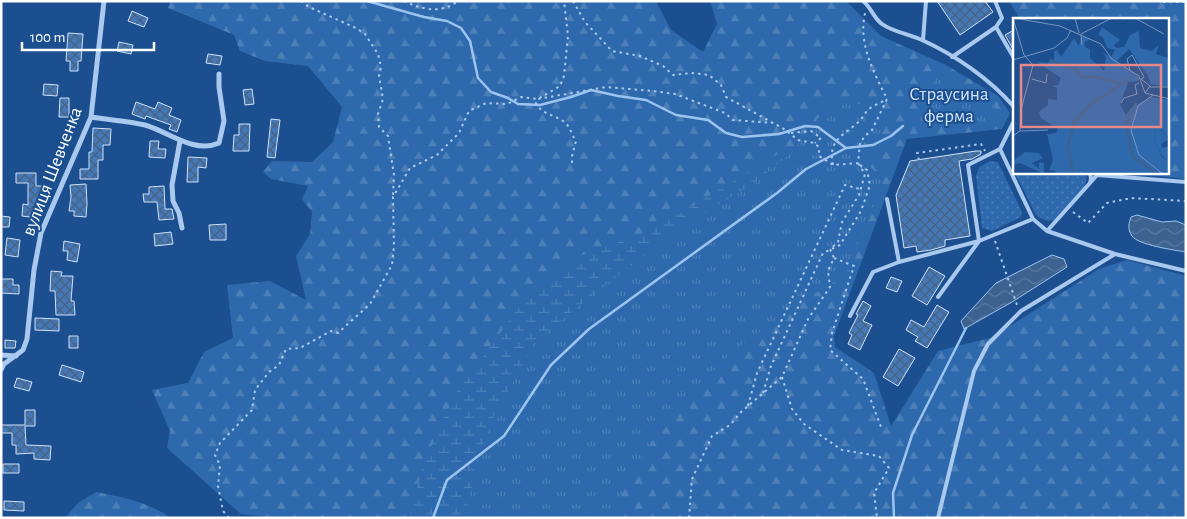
<svg xmlns="http://www.w3.org/2000/svg" width="1187" height="519" viewBox="0 0 1187 519" font-family="'Alegreya Sans',sans-serif">
	<style>
		.grass { fill: url(#grass-dots) }
		.forest { fill: url(#forest-firs) }
		.wetland { fill: url(#wetland-marsh) }
		.park { fill: url(#park-tufts) }
		.water { fill: url(#water-waves); stroke: #9cc4f0 }
		.lines { fill: none; stroke-linecap: round; stroke-linejoin: round }
		.stream { stroke: #9cc4f0; stroke-width: 2.5 }
		.building { fill: url(#building-cross-hatch); stroke: #cfe3fa }
		.path { stroke: #a9c9ee; stroke-width: 2; stroke-dasharray: 2.5 4; stroke-linecap: butt }
		.service { stroke: #a9c9ee; stroke-width: 4 }
		.minor { stroke: #a9c9ee; stroke-width: 5 }
		.labels { text-anchor: middle; stroke-width: 4; stroke-linejoin: round; paint-order: stroke }
		.park-label { font-size: 19px; fill: #cfe3fa; stroke: #1b4f8f }
		.street-label { font-size: 19px; fill: #fff; stroke: #1b4f8f }
		.inset-river { fill: none; stroke: #3c6290; stroke-width: 2.5 }
		.inset-road { fill: none; stroke: #7695bc; stroke-width: 1 }
		.view { fill: #e88989; fill-opacity: 0.15; stroke: #e88989; stroke-width: 2.5 }
		.inset-edge { fill: none; stroke: #fff; stroke-width: 2.5 }
	</style>
	<defs>
		<pattern id="grass-dots" width="8" height="8" patternUnits="userSpaceOnUse" patternTransform="scale(1.25)"><rect width="8" height="8" fill="#2e69ad"/><path d="M2 2h.1M6 6h.1" fill="none" stroke="#4d80b9" stroke-width="1.8" stroke-linecap="round"/></pattern>
		<pattern id="forest-firs" width="22" height="20" patternUnits="userSpaceOnUse" patternTransform="scale(1.25)"><rect width="22" height="20" fill="#2e69ad"/><path d="M5 1l3.5 6h-7zM16 11l3.5 6h-7z" fill="#4d80b9"/></pattern>
		<pattern id="wetland-marsh" width="20" height="14" patternUnits="userSpaceOnUse" patternTransform="scale(1.25)"><rect width="20" height="14" fill="#2e69ad"/><path d="M1 5h8M5 5V1M11 12h8M15 12V8" fill="none" stroke="#4d80b9"/></pattern>
		<pattern id="park-tufts" width="24" height="20" patternUnits="userSpaceOnUse" patternTransform="scale(1.25)"><rect width="24" height="20" fill="#2e69ad"/><path d="M3 7l-1-3M5 7V3M7 7l1-3M15 17l-1-3M17 17v-4M19 17l1-3" fill="none" stroke="#4d80b9"/></pattern>
		<pattern id="water-waves" width="16" height="10" patternUnits="userSpaceOnUse" patternTransform="scale(1.25)"><rect width="16" height="10" fill="#3c6290"/><path d="M0 5q4-4 8 0t8 0" fill="none" stroke="#597aa1"/></pattern>
		<pattern id="building-cross-hatch" width="8" height="8" patternUnits="userSpaceOnUse" patternTransform="scale(1.25)"><rect width="8" height="8" fill="#4478b7"/><path d="M0 0l8 8M0 8l8-8" fill="none" stroke="#486282"/></pattern>
	</defs>
	<rect width="100%" height="100%" fill="#1b4f8f"/>
	<path class="grass" d="M990,161L998,162L1022,212L1021,217L992,231L982,228L976,176L979,167Z
		M1015,173H1085C1093,186 1066,209 1057,219C1048,222 1043,221 1036,215Z"/>
	<path class="forest" d="M171,1H656L671,30L703,52L717,24L710,1H846L881,36L946,65L998,96L1010,113L1002,129L907,139L834,336L835,347L874,373L891,426L938,351L993,337L1099,269L1127,260L1186,276V518H276L241,514L167,448L170,431L152,390L188,383L204,352L233,338L227,285L270,281L306,300L296,256L310,234L312,212L302,199L308,186L271,179L263,172L272,161L312,162L333,142L342,107L308,66L265,61L240,51L234,35L168,8Z
		M1009,1H1186V179L1130,173L1168,172V19H1020Z
		M96,492C122,497 148,502 171,518H65L78,503Z"/>
	<path class="wetland" d="M829,141L481,518H409L423,465L454,396L533,288L580,256L654,229L778,154Z"/>
	<path class="park" d="M937,73L990,102L1000,114L996,121L916,129Z
		M833,99L860,104L885,121L869,158L871,167L883,182L845,276L807,298L735,350L671,410L625,486L612,518H466L468,501L489,426L535,342L599,290L679,229L752,184L791,153Z"/>
	<path class="water" d="M1137,215L1162,222L1176,221L1186,225V252C1174,250 1138,245 1132,236C1127,229 1129,223 1131,217Z
		M1052,255L1064,259L1067,267L1012,302L964,329L961,321L996,283Z"/>
	<g class="lines">
		<path class="stream" d="M367,1L424,17L447,21L461,28L470,41L478,78L491,92L508,98L518,104L540,105L571,97L591,90L618,96L646,100L676,115L708,120L726,133L742,137L779,134L805,126L818,127L846,148
			M433,518L447,480L504,436L551,365L589,329L777,193L806,169L846,148L873,145L891,136L903,126
			M894,518L893,493L912,435L966,328"/>
	</g>
	<path class="building" d="M937,1H985L993,12L960,35Z
		M132,11L148,18L144,27L128,21Z
		M1014,30V51L1005,35Z
		M68,33L83,34L81,61H78V71H70V61H66Z
		M119,42L133,45L131,54L117,51Z
		M208,54L222,56L220,65L206,63Z
		M44,84L58,85L57,96L43,95Z
		M252,89L254,104L245,105L243,90Z
		M60,98H69V117H59Z
		M136,102L155,109L158,102L172,108L169,115L181,120L177,132L169,129L171,125L146,116L145,119L132,114Z
		M271,119L280,120L275,158L267,157Z
		M239,124H250L249,151H233L234,135H239Z
		M93,128L111,129L110,145H103V160H98V179H80V169H89V152H92Z
		M150,141H159L158,149H166L165,158L149,157Z
		M976,151H981V154L972,159L959,161L970,236L945,240V246L931,250L917,252L916,246L904,248L896,195L910,161Z
		M188,157L207,158L206,168L198,167V182H187Z
		M16,173H36V186H47V202H40L38,218L22,216L23,204L28,205V183H16Z
		M86,184L87,204L86,217L74,216V211H69L71,197L70,185Z
		M164,186L165,209H172L174,219L159,220L157,202H144L143,194H149V187Z
		M1,216L10,217L9,227H1Z
		M226,224V240H210L209,225Z
		M171,232L173,244L155,246L154,234Z
		M7,238L20,240L18,257L5,255Z
		M64,241L80,244L77,262L67,260L68,251H63Z
		M929,267L945,276L927,305L912,296Z
		M51,271L62,272L61,276H73L71,301H74L75,315H56L55,291H50Z
		M891,277L902,281L897,292L886,288Z
		M1,279H13V285H19V294L1,293Z
		M863,301L871,306L863,321L872,325L860,350L848,344L852,335L849,333L858,315L856,314Z
		M937,305L949,312L927,348L915,341L918,337L906,330L911,320L924,327Z
		M35,318L59,319V331L35,330Z
		M69,336H78V348H69Z
		M5,340L16,341L15,348H5Z
		M899,349L915,358L898,386L883,377Z
		M62,365L84,372L81,382L59,375Z
		M17,378L32,382L29,391L14,387Z
		M25,410H35V426H25L26,445L51,446L50,460L34,459V453L16,454V445H12V433H1V425H25Z
		M3,464H19V473H3Z
		M4,501L24,502V511L4,510Z"/>
	<g class="lines">
		<path class="path" d="M301,1L309,7L356,28L365,34L378,54L381,67L379,76L383,99L378,114L379,127L388,136L394,175L393,195
			M404,1C423,10 441,14 458,1
			M573,1L585,22L612,51L640,56L663,66L673,75L691,73L709,75L721,85L726,97L784,129L798,140L814,143L819,147V156L833,165L858,163L860,143L865,136L872,130L887,99C874,72 858,45 865,13
			M1163,2H1186
			M791,133L811,131L821,138L815,143
			M919,160L917,153L981,144L985,151
			M572,163V156L576,141C571,134 570,125 563,121C553,114 542,115 536,103L538,99L606,87L653,91L675,94L725,113L733,120L773,123
			M833,165C827,136 847,136 862,118C864,116 865,113 867,111C871,106 881,103 887,99
			M1073,212L1088,223L1107,203L1131,198L1186,201
			M995,241L1017,305
			M834,258L854,266L832,333L830,350L863,379L881,427
			M782,377L792,409L804,424L842,450L879,456L889,468L874,493L877,518
			M763,393L771,366L823,253L840,245L861,211L870,185L867,170L860,165
			M748,406L757,373L845,185L860,189
			M1164,517L1165,518
			M229,518L223,511L218,486L220,465L215,455L220,443L252,410L255,390L269,372L279,365L286,349L300,348L331,331L338,333L370,304L392,265L394,246L393,197L410,168L437,155L459,133L469,111L486,103L507,104L521,97L538,99L560,86L564,76L568,36L564,1
			M689,518L692,479L712,436L730,425L741,412L782,377L808,319L830,287L828,271L834,258L830,249L838,242L842,222L859,195L865,174L858,163"/>
		<path class="service" d="M863,1C871,7 874,19 882,24C893,32 909,34 922,40C955,55 990,79 1014,107
			M995,1L1002,18L996,27L1014,58
			M923,40L926,1
			M952,57L996,27
			M1014,121L1000,149L1033,219L1047,231L1115,254L1186,271
			M1090,183L1097,175L1186,182
			M887,199L899,262
			M1047,231L1090,183L1091,179L1090,172
			M938,297L979,241L1033,219
			M850,316L873,272L899,262L979,241L968,165L1000,149
			M938,518L974,371L988,344L1021,311L1115,254"/>
		<path class="minor" d="M91,117C109,120 128,121 145,125C169,132 194,154 219,143L224,121L219,87V74
			M180,141L172,185L173,201L179,213L182,228
			M1,355L16,356
			M1,370L4,364L23,350L27,339L34,270L41,233L91,117L104,1"/>
	</g>
	<g class="labels">
		<g class="park-label">
			<text x="949" y="100">Страусина<tspan x="949" dy="22">ферма</tspan></text>
		</g>
		<g class="street-label">
			<text transform="translate(51 171) rotate(-69)" y="7">вулиця Шевченка</text>
		</g>
	</g>
	<g transform="translate(1013 18)">
		<rect width="156" height="156" fill="#1b4f8f"/>
		<path d="M146,109L156,121L148,126L150,130L156,128V144L148,137L141,121L143,110Z" fill="#2e69ad"/>
		<path d="M89,9L107,22L101,27L103,30L111,29L117,17L126,13L127,30L139,33L146,27L143,36L155,40L156,69L138,66L135,58L116,31L104,43L126,59V63L115,64L107,87L113,97L119,89L138,79L156,82V120L146,109L143,110L141,121L148,138L156,144V156H43L42,153L36,152L40,142L34,116L43,115L45,111L28,100L26,94L35,87V81L44,82V70L39,68L45,67L48,60L24,44L35,45L38,40L41,43V33L44,32L48,39L61,20L66,28L68,18L77,21L71,25L72,29L77,31V40L91,53L93,39L90,35L98,39L102,32L94,30L90,19L85,17ZM12,134L26,135L30,140L19,145L26,151V144L31,145V156L7,145L0,147V143Z" fill="#2e69ad"/>
		<path d="M106,64L59,114L58,119L64,124L66,156H55L54,122L62,94L77,78Z" fill="#2e69ad"/>
		<path d="M106,59L113,62L112,69L108,80L87,96L82,105L70,134L71,156H58V125L66,98L71,88Z" fill="#2e69ad"/>
		<path class="inset-river" d="M37,42L63,51L69,60L78,58L107,65M123,85L113,106L119,138L144,156M60,156L55,128L61,104L78,86L115,62"/>
		<path class="inset-road" d="M1,0L47,8L88,26L99,41L126,58L132,75L157,81M62,0L66,15M122,0L151,16M69,27L68,16L99,0M0,42L41,30L54,20L58,12M117,52L114,41L119,37L131,59L128,61L137,68L132,75M19,61L33,65L34,56M137,69H157M140,77L125,88L118,112L126,137L150,156M108,85L111,80L124,76L122,67L126,65M7,113L35,112M0,118L7,113L8,92L20,47L11,37L0,0"/>
		<path class="view" d="M8,47H148V109H8Z"/>
		<rect width="156" height="156" class="inset-edge"/>
	</g>
	<rect width="1187" height="519" fill="none" stroke="#ffffff" stroke-width="5"/>
	<path d="M22 42v8h132v-8" fill="none" stroke="#ffffff" stroke-width="2.5"/>
	<text x="30" y="42" font-size="15" fill="#ffffff" stroke="#1b4f8f" stroke-width="4" paint-order="stroke">100 m</text>
</svg>
